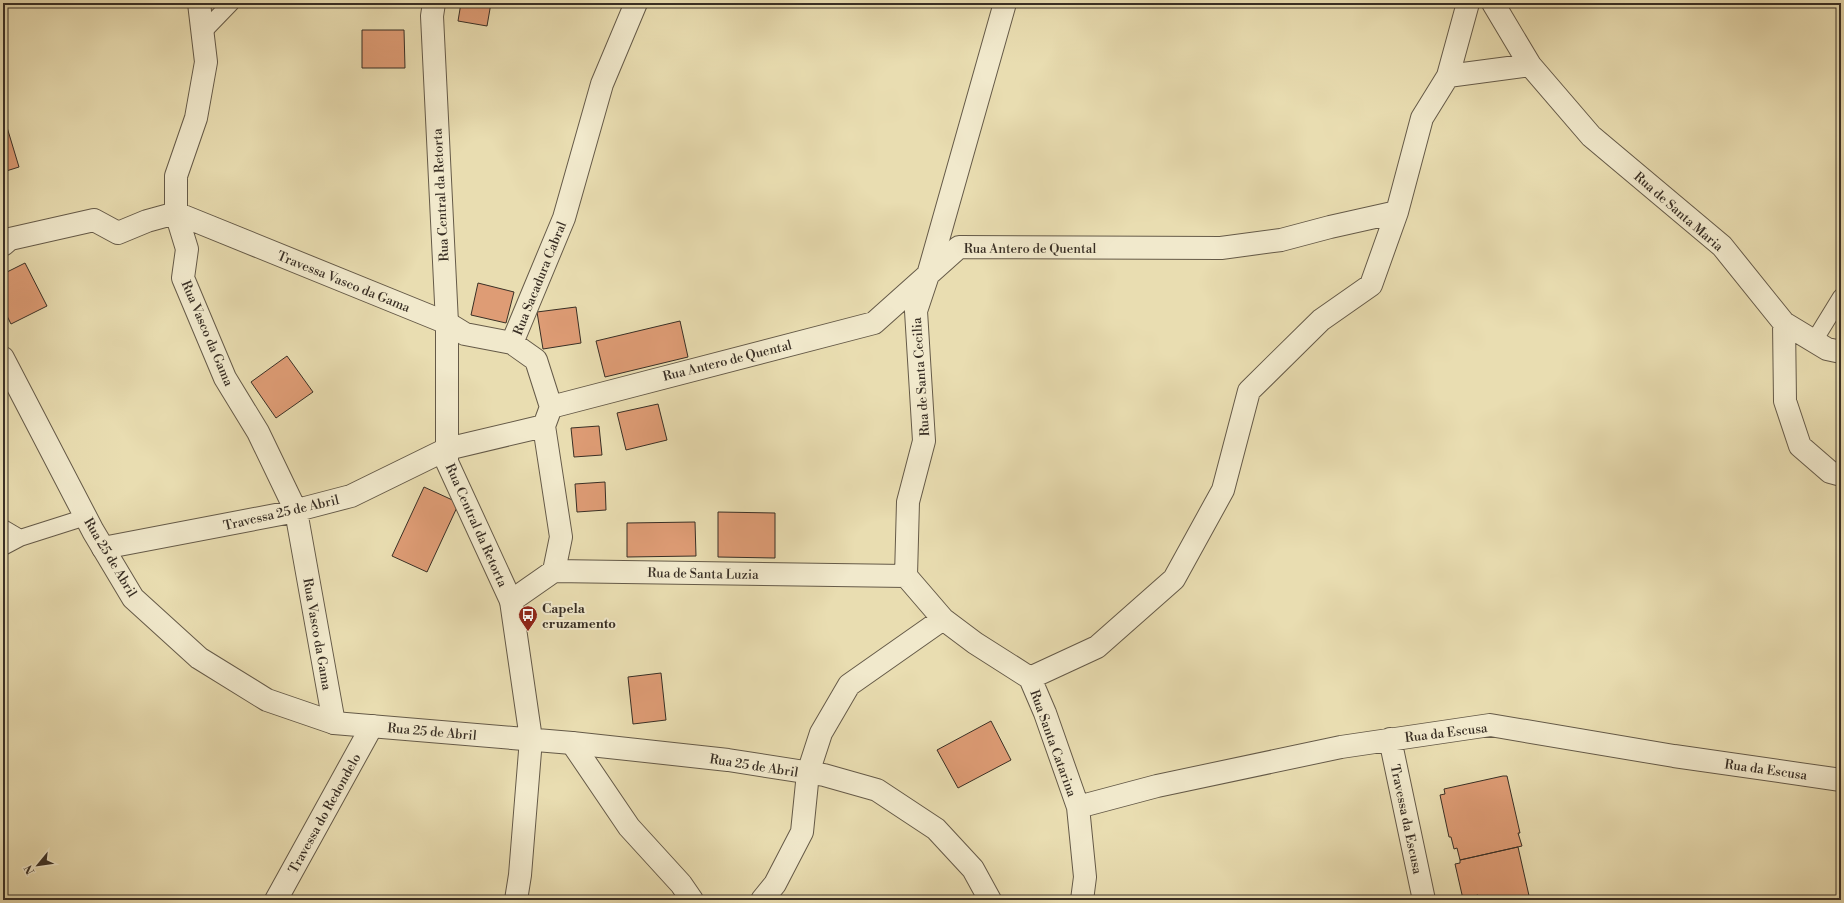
<svg xmlns="http://www.w3.org/2000/svg" width="1844" height="903" viewBox="0 0 1844 903" font-family="'Libre Bodoni',serif">
	<style>
		.building { fill: #de9c75; stroke: #392f25 }
		.lines { fill: none; stroke-linecap: round; stroke-linejoin: round }
		.service-casing { stroke: #655a48; stroke-width: 18 }
		.minor-casing { stroke: #655a48; stroke-width: 24 }
		.tertiary-casing { stroke: #655a48; stroke-width: 24 }
		.service { stroke: #f1e9cc; stroke-width: 16 }
		.minor { stroke: #f1e9cc; stroke-width: 22 }
		.tertiary { stroke: #f1e9cc; stroke-width: 22 }
		.labels { text-anchor: middle; stroke-width: 4; stroke-linejoin: round; paint-order: stroke }
		.street-label { font-size: 13px; fill: #392f25; stroke: #f1e9cc }
		.poi-label { font-size: 13px; font-weight: bold; fill: #392f25; stroke: #f1e9cc; text-anchor: start }
	</style>
	<rect width="100%" height="100%" fill="#e9ddb1"/>
	<filter id="stains"><feTurbulence type="fractalNoise" baseFrequency=".005" numOctaves="4"/><feColorMatrix values="0 0 0 0 .2 0 0 0 0 .09 0 0 0 0 .02 0 0 0 .5 -.17"/></filter>
	<radialGradient id="worn" r=".72"><stop offset=".6" stop-color="#630" stop-opacity="0"/><stop offset="1" stop-color="#630" stop-opacity=".3"/></radialGradient>
	<path class="building" d="M461,3H491L487,26L458,21Z
		M362,30H404L405,68H362Z
		M3,114L19,167L3,172Z
		M25,263L47,306L11,324L3,308V274Z
		M478,283L514,292L506,323L471,315Z
		M576,307L581,343L543,349L537,312Z
		M680,321L688,357L605,377L596,341Z
		M287,356L313,392L276,418L251,382Z
		M658,404L667,440L626,450L617,413Z
		M599,426L602,455L574,457L571,428Z
		M605,482L606,510L577,512L575,484Z
		M424,487L459,503L427,572L392,556Z
		M718,512L775,513V558L718,557Z
		M695,522L696,556L627,557V523Z
		M661,673L666,720L633,724L628,677Z
		M991,721L1011,760L958,788L937,750Z
		M1503,776H1507L1520,833H1518L1522,846L1460,860L1457,848L1454,849L1451,837H1449L1440,795L1445,794L1444,789Z
		M1518,847L1530,900H1479L1478,895L1463,899L1455,864L1460,863V860Z"/>
	<g class="lines">
		<defs>
			<path id="service" d="M203,32L231,3
				M1814,341L1841,297
				M3,528L20,538L86,517
				M3,547L20,538"/>
			<path id="minor" d="M199,3L206,62L196,118L176,176V213L187,249L183,278L225,378L258,432L296,511L334,723
				M1005,3L928,275L916,311L924,441L908,502L906,576L943,619L975,643L1030,678
				M1493,3L1530,65L1591,136L1722,246L1784,323L1785,401L1800,446L1830,472L1841,475
				M1448,76L1468,3
				M176,213L447,323L465,334L512,343L536,360L551,407L544,426L561,537L554,571
				M3,245L10,239L94,220L118,233L147,221L176,213
				M1784,323L1827,349L1841,352
				M512,343L564,218L602,84L636,3
				M551,407L874,323L959,247L1221,248L1281,240L1330,227L1397,212
				M103,548L286,513L351,496L447,449L544,426
				M511,601L554,571L906,576
				M1030,678L1097,647L1174,579L1223,490L1249,391L1321,320L1371,285L1397,212L1422,118L1448,76L1530,65
				M1030,678L1045,713L1078,807L1085,877L1082,900
				M1390,739L1424,900
				M572,743L629,827L681,884L692,900
				M1078,807L1157,786L1341,747L1490,725L1674,756L1841,780
				M276,900L372,726
				M516,900L520,875L531,739
				M762,900L775,884L802,832L808,773L821,733L849,685L943,619"/>
			<path id="tertiary" d="M434,3L432,16L447,323V462L511,601L531,739
				M3,358L93,531L133,598L199,658L267,700L334,723L572,743L728,760L824,775L877,790L936,829L973,869L990,900"/>
		</defs>
		<use href="#service" class="service-casing"/>
		<use href="#minor" class="minor-casing"/>
		<use href="#tertiary" class="tertiary-casing"/>
		<use href="#service" class="service"/>
		<use href="#minor" class="minor"/>
		<use href="#tertiary" class="tertiary"/>
	</g>
	<defs>
		<symbol id="bus-pin" viewBox="-11 -11 22 30"><path d="M0 17L-7.5 6A9.5 9.5 0 1 1 7.5 6Z" fill="#8f2418" stroke="#f1e9cc"/><path d="M-5-6H5V4H4V6H2V4H-2V6H-4V4H-5ZM-3.5-4V0h7V-4ZM-3.5 1.2v1.5H-2V1.2ZM2 1.2v1.5H3.5V1.2Z" fill="#fff"/></symbol>
	</defs>
	<g fill-rule="evenodd">
		<use href="#bus-pin" x="517" y="604" width="22" height="30"/>
	</g>
	<g class="labels">
		<g class="street-label">
			<text transform="translate(440 195) rotate(-93)" y="5">Rua Central da Retorta</text>
			<text transform="translate(1679 211) rotate(41)" y="5">Rua de Santa Maria</text>
			<text x="1030" y="253">Rua Antero de Quental</text>
			<text transform="translate(539 278) rotate(-68)" y="5">Rua Sacadura Cabral</text>
			<text transform="translate(344 281) rotate(22)" y="5">Travessa Vasco da Gama</text>
			<text transform="translate(208 333) rotate(67)" y="5">Rua Vasco da Gama</text>
			<text transform="translate(727 360) rotate(-14)" y="5">Rua Antero de Quental</text>
			<text transform="translate(920 377) rotate(-94)" y="5">Rua de Santa Cecilia</text>
			<text transform="translate(281 512) rotate(-13)" y="5">Travessa 25 de Abril</text>
			<text transform="translate(477 525) rotate(66)" y="5">Rua Central da Retorta</text>
			<text transform="translate(111 557) rotate(59)" y="5">Rua 25 de Abril</text>
			<text transform="translate(703 573) rotate(1)" y="5">Rua de Santa Luzia</text>
			<text transform="translate(318 634) rotate(80)" y="5">Rua Vasco da Gama</text>
			<text transform="translate(432 731) rotate(5)" y="5">Rua 25 de Abril</text>
			<text transform="translate(1446 732) rotate(-7)" y="5">Rua da Escusa</text>
			<text transform="translate(1054 743) rotate(70)" y="5">Rua Santa Catarina</text>
			<text transform="translate(754 765) rotate(9)" y="5">Rua 25 de Abril</text>
			<text transform="translate(1766 769) rotate(8)" y="5">Rua da Escusa</text>
			<text transform="translate(324 813) rotate(-61)" y="5">Travessa do Redondelo</text>
			<text transform="translate(1407 819) rotate(78)" y="5">Travessa da Escusa</text>
		</g>
		<g class="poi-label">
			<text x="542" y="613">Capela<tspan x="542" dy="15">cruzamento</tspan></text>
		</g>
	</g>
	<rect width="1844" height="903" fill="none" stroke="#e9ddb1" stroke-width="16"/>
	<rect x="4" y="4" width="1836" height="895" fill="none" stroke="#392f25" stroke-width="2"/>
	<rect x="8" y="8" width="1828" height="887" fill="none" stroke="#392f25"/>
	<g transform="translate(38 865) rotate(241)" stroke="#f1e9cc" stroke-width="3" paint-order="stroke">
	<path d="M0-3L7 15L0 10L-7 15Z" fill="#392f25"/>
	<text y="-6" font-size="11" font-weight="bold" text-anchor="middle" fill="#392f25">N</text>
	</g>
	<rect width="100%" height="100%" filter="url(#stains)"/>
	<rect width="100%" height="100%" fill="url(#worn)"/>
</svg>
